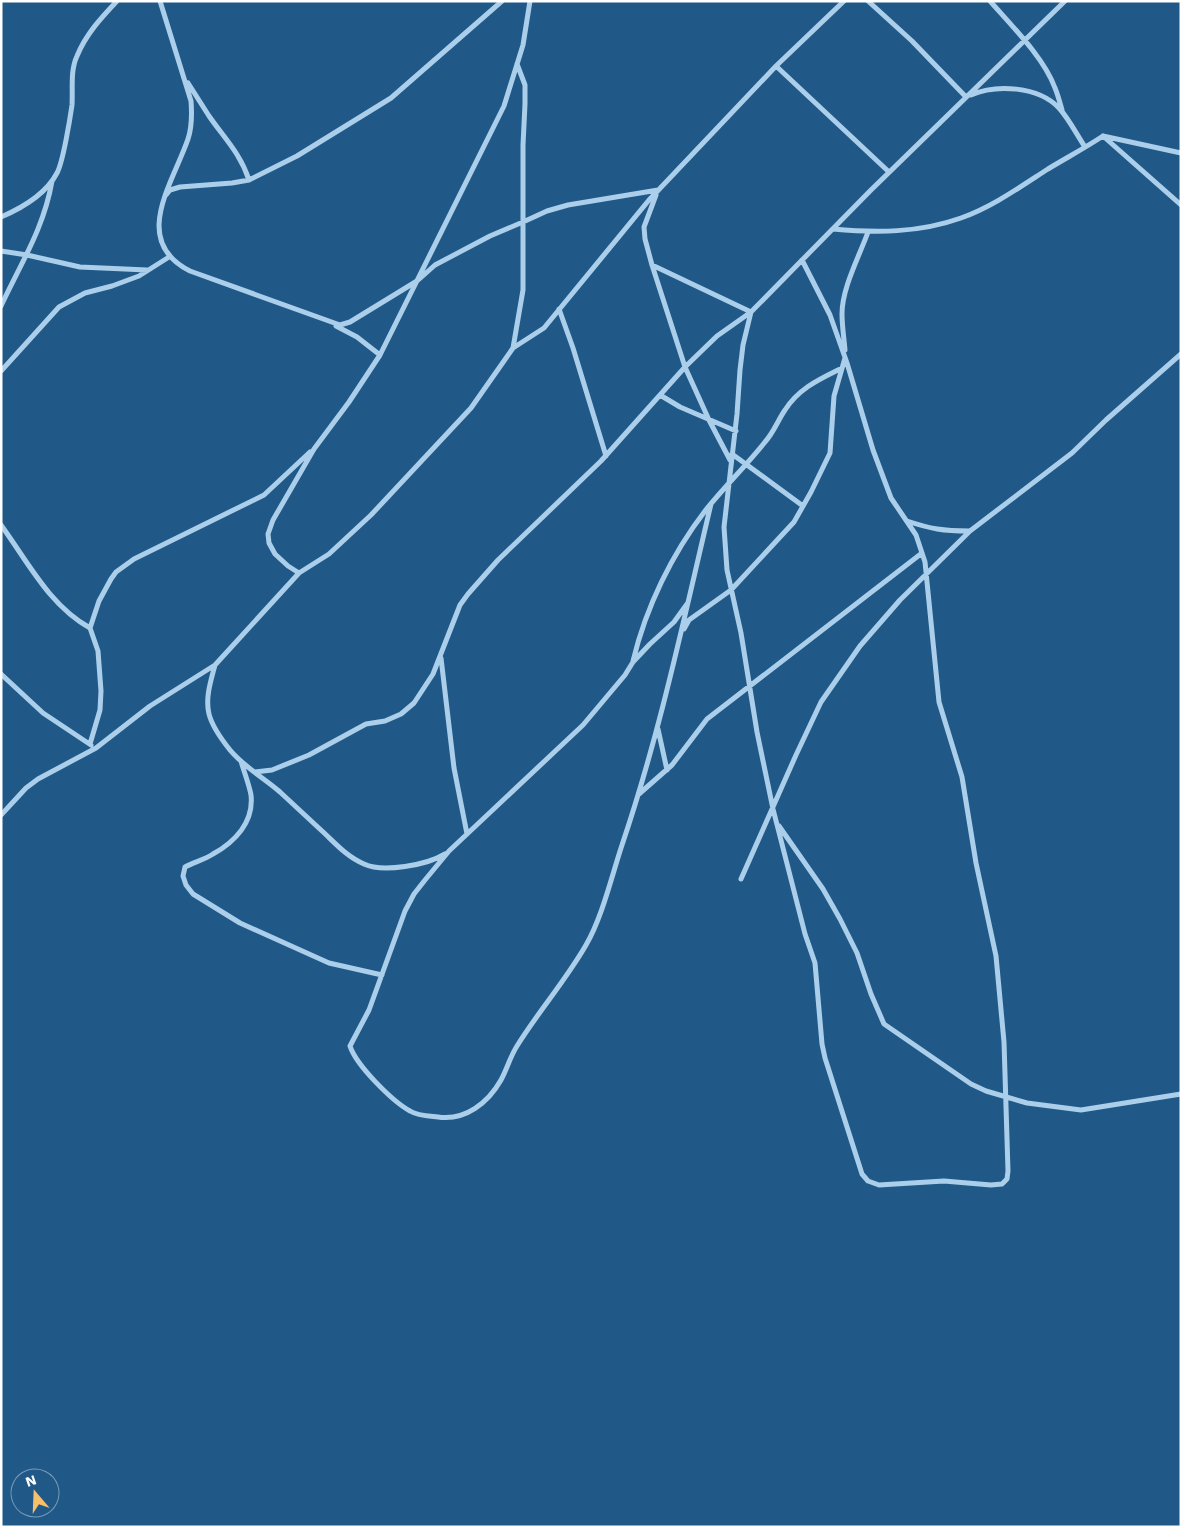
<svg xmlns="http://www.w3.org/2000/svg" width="1182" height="1528" viewBox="0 0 1182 1528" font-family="'Work Sans',sans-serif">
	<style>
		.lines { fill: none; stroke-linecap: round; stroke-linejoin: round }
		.street { stroke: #abcfea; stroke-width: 5 }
	</style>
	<rect width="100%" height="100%" fill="#205988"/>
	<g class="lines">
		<path class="street" d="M160,1L191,101C192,114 192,127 188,139C173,183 130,241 190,271L340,325L350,322L417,281L435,265L490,236L523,222L547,211L568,205L658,190
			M868,1L912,41L966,97
			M990,1C1012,26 1044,58 1055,88C1058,95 1060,103 1062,110
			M776,66L889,172
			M188,83C195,94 202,105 209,116C225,139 240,153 249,180
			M971,95C996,84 1038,86 1059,108C1069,119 1077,135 1085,147
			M1103,136L1181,205
			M166,195L170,190L180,187L232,183L249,180L297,156L391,98L502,1
			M656,195L644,227L645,239L652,265L685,367L709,420L730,460
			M1,217C22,208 46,194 57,173C63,162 70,119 72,105C73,89 70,71 77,56C86,34 101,18 117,1
			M833,229C876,233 919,233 961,218C992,207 1020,187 1048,169C1066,158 1085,148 1103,136L1181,153
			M1,251L27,255L80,267L147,270
			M652,265L751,312
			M1,306C21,263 44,228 52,181
			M559,309L573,348L606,456
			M751,312L743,345L740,370L737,414L724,527L727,570L741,633L757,732L773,809L805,934L815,963L822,1044L825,1058L862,1174L868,1181L879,1185L944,1181L991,1185L1002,1184L1007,1179L1008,1171L1004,1042L996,956L976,863L962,777L939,702L925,562L916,535L891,498L873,450L847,363L830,315L802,260
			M336,326L357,337L380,355
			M513,348L544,328L649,200L776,66L844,1
			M845,350C844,338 842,326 842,314C842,288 859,257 868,232
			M1,371L59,307L85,293L112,286L139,276L169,257
			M660,395L680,407L736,431
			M732,454L803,506
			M907,521C931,529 943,531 969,531
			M1,525C28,562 49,605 90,628
			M299,573L288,566L275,554L269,543L268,534L273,520L314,449L349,402L380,355L504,106L523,45L530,1
			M687,604L674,622L650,644L633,662L625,675L583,725L449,851L425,880L414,894L405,911L369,1010L350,1046C356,1065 392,1101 410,1111C418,1116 428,1116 438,1117C465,1121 488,1103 501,1080C507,1069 510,1057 517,1046C538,1012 566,980 586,945C602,918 612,875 622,845C660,733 684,618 711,504
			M684,629L689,620L731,590L794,522L811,492L830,453L834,396L845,358
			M441,658L454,768L467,834
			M633,661C646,607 672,554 705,511C724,487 746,466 765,442C774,432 778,420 785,410C799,388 820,379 842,368
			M215,665C211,680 205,698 209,714C212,726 222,740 230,750C244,767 264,778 280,792C294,805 308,818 322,831C335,843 347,857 364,864C383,873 427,865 445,854
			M1,674L43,713L91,745
			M658,729L667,770
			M90,744L100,710L101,691L98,651L90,628L99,601L111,579L116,572L134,559L264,495L310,452
			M241,761C244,772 249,784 251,795C254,822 235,842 213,854C204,860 194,862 185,867L183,876L186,885L193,894L240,923L329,963L382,975
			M255,772L272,770L309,755L366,724L385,721L401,714L414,703L433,674L460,605L468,594L498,560L601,461L685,367L717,336L751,312L871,190L1065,1
			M639,794L672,765L707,719L922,553
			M1,815L26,788L38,779L96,748L150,706L215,665L299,573L329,554L371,515L471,408L513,348L523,290V145L525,104V85L517,64
			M779,826L823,889L840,919L857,953L871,994L884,1024L971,1084L986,1091L1027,1103L1081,1110L1181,1094
			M741,879L796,755L821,702L860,646L900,600L970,531L1072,453L1106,420L1181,354"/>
	</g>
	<rect width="1182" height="1528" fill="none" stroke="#ffffff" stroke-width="5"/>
	<g transform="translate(35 1493) rotate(341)"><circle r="24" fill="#205988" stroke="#799bb8"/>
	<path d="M0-4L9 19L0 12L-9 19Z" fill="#f8bf6b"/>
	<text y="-8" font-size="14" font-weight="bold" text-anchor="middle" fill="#ffffff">N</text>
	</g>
</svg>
